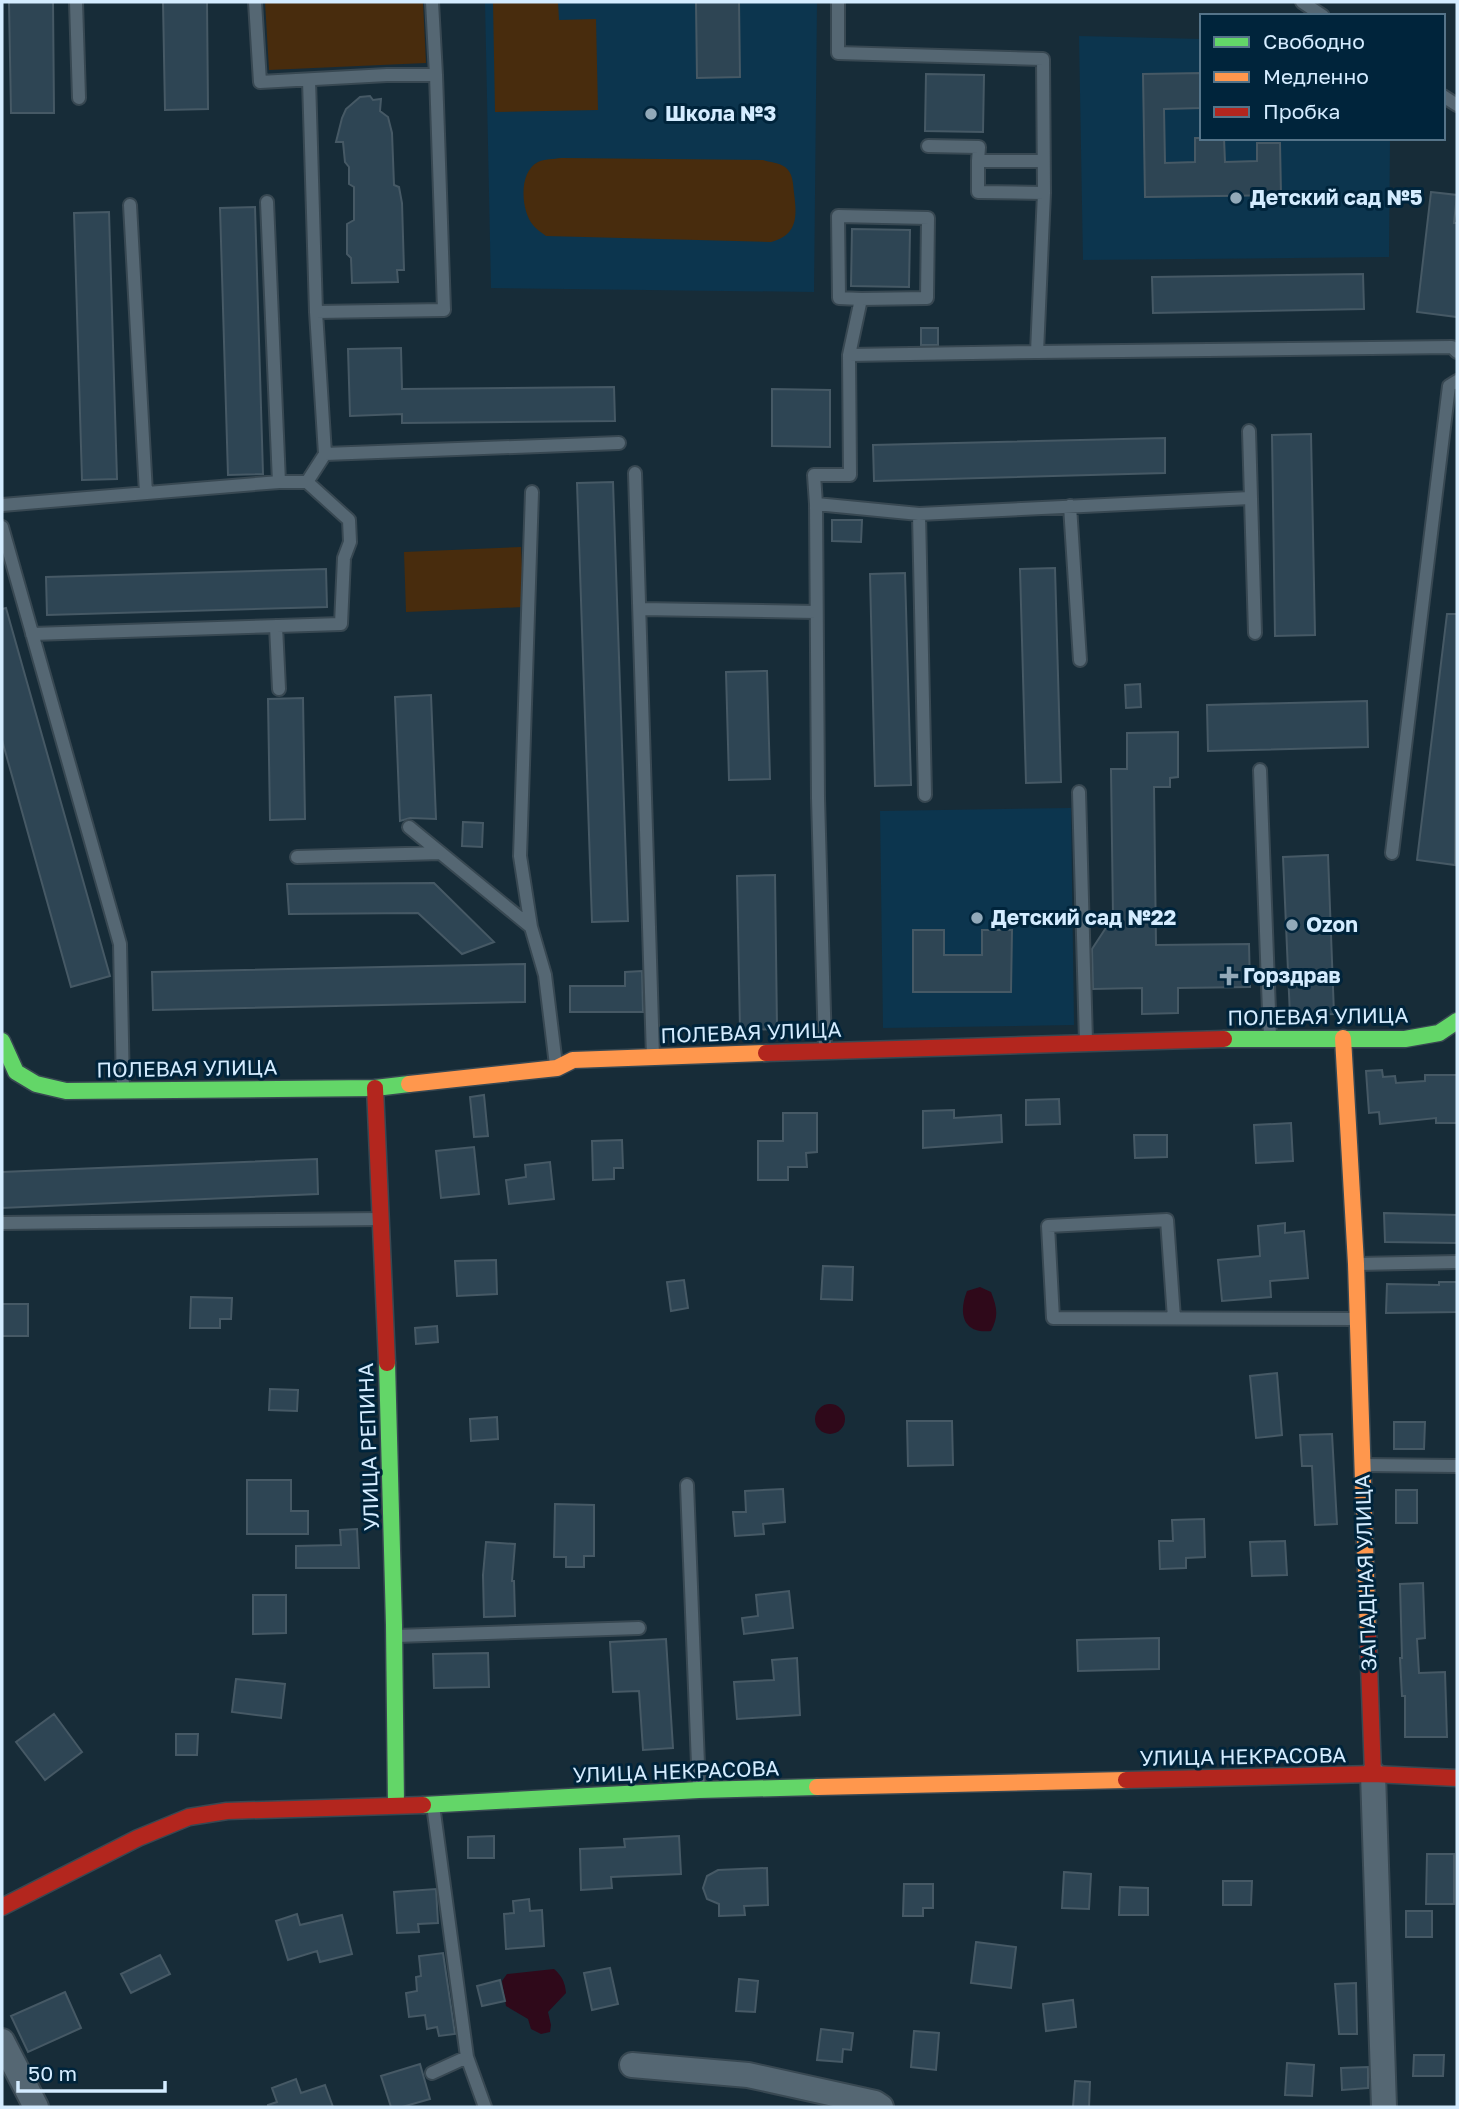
<svg xmlns="http://www.w3.org/2000/svg" width="1459" height="2109" viewBox="0 0 1459 2109" font-family="'Golos Text',sans-serif">
	<style>
		.built { fill: #0c354e }
		.green { fill: #482c0d }
		.water { fill: #2f091a }
		.building { fill: #2e4554; stroke: #465965; stroke-width: 2 }
		.lines { fill: none; stroke-linecap: round; stroke-linejoin: round }
		.lane-casing { stroke: #384852; stroke-width: 16 }
		.street-casing { stroke: #384852; stroke-width: 28 }
		.fast-casing { stroke: #384852; stroke-width: 19 }
		.slow-casing { stroke: #384852; stroke-width: 19 }
		.jam-casing { stroke: #384852; stroke-width: 19 }
		.lane { stroke: #556773; stroke-width: 12 }
		.street { stroke: #556773; stroke-width: 24 }
		.fast { stroke: #63d668; stroke-width: 16 }
		.slow { stroke: #ff974d; stroke-width: 16 }
		.jam { stroke: #b3261e; stroke-width: 16 }
		.poi-dot { fill: #92a9b9; stroke: #00243b; stroke-width: 2.5 }
		.labels { text-anchor: middle; stroke-width: 6; stroke-linejoin: round; paint-order: stroke }
		.poi-label { font-size: 21px; font-weight: bold; fill: #d4ecff; stroke: #00243b; text-anchor: start }
		.street-label { font-size: 21px; fill: #d4ecff; stroke: #00243b }
	</style>
	<rect width="100%" height="100%" fill="#172c38"/>
	<path class="built" d="M485,2H817L814,292L491,288Z
		M1079,36L1202,39V138H1390L1389,257L1083,260Z
		M1071,808L1074,1025L883,1028L880,811Z"/>
	<path class="green" d="M265,2H423L426,63L269,70Z
		M493,2H558L559,20L596,19L598,110L495,112Z
		M561,158L763,160C769,162 780,163 785,167C793,173 793,183 794,193C797,216 798,235 771,242L546,236C542,233 536,229 533,225C521,211 518,172 538,162C544,159 554,159 561,158Z
		M521,547L524,607L406,612L404,552Z"/>
	<path class="water" d="M980,1287L991,1292C997,1307 999,1316 991,1331C963,1334 958,1314 967,1291Z
		M815 1419a15 15 0 1 1 30 0a15 15 0 1 1-30 0Z
		M554,1969C562,1976 565,1982 566,1993L548,2012L551,2025L550,2032L541,2034L531,2029L528,2019L506,2006L502,1981L507,1974Z"/>
	<path class="building" d="M9,2H53L54,113H11Z
		M163,2H207L208,109L165,110Z
		M696,2H739L740,77L697,78Z
		M1202,73V108L1164,109L1165,163L1195,162V138H1224L1225,162L1257,161V143H1280L1281,195L1145,197L1143,74Z
		M926,74L984,75L983,132L925,131Z
		M370,96L373,100L381,99L380,111L388,117L392,133L394,185L399,187L402,203L404,270H397L398,282L352,283L351,258L347,254V224L354,220V187L349,184V167L345,162L343,142H336L342,118L346,109L360,97Z
		M1431,192L1457,195L1454,223H1457V317L1417,312Z
		M255,207L263,474L228,475L220,208Z
		M109,212L117,479L82,480L74,213Z
		M852,229L910,230L909,287L851,286Z
		M1363,274L1364,309L1153,313L1152,277Z
		M921,328H938V345H921Z
		M401,348L402,389L614,387L615,421L402,423V414L350,416L348,349Z
		M772,389L830,390V447L772,446Z
		M1311,434L1315,635L1275,636L1272,435Z
		M1165,438V473L874,481L873,445Z
		M613,482L628,921L592,922L577,483Z
		M832,520H862L861,542L832,541Z
		M1055,568L1061,782L1026,783L1020,569Z
		M326,569L327,607L47,615L46,577Z
		M905,573L911,785L875,786L870,574Z
		M6,608L110,976L71,987L2,740V609Z
		M1447,614H1457L1455,865L1417,860Z
		M767,671L770,779L729,780L726,672Z
		M1140,684L1141,707L1126,708L1125,685Z
		M431,695L436,819L410,818L400,821L395,697Z
		M303,698L305,819L270,820L268,699Z
		M1367,701L1368,747L1208,751L1207,705Z
		M1178,732V777L1170,778V787H1154L1156,945L1249,944L1250,987L1178,988V1013L1142,1014V988L1093,989L1092,949L1113,917L1111,769H1127V733Z
		M463,822L483,823L482,847L462,846Z
		M1328,855L1334,1014L1290,1016L1283,857Z
		M775,875L777,1029L740,1030L737,876Z
		M434,883L494,942L462,954L418,913L289,914L287,884Z
		M913,930H944V955H982V930H1012L1011,992H913Z
		M525,964V1002L153,1010L152,972Z
		M642,971L643,1012H570V986H625V972Z
		M1382,1070L1383,1077L1395,1076L1396,1083L1425,1081V1075H1457V1123H1436V1118L1380,1124L1379,1112L1369,1113L1366,1071Z
		M484,1095L488,1136L474,1137L470,1097Z
		M1059,1099L1060,1124L1026,1125V1100Z
		M954,1110V1118L1001,1115L1002,1142L923,1148V1111Z
		M783,1113H817V1152L806,1153L807,1167H788V1180H758V1141H783Z
		M1291,1123L1293,1161L1256,1163L1254,1125Z
		M1134,1135H1167V1157L1135,1158Z
		M622,1140L623,1168H614V1179L593,1180L592,1141Z
		M474,1147L479,1194L441,1198L436,1151Z
		M317,1159L318,1194L2,1208V1172Z
		M550,1162L554,1199L509,1204L506,1180L526,1177L525,1165Z
		M1384,1213L1457,1215V1243L1385,1242Z
		M1285,1223V1233L1304,1231L1308,1278L1270,1281L1271,1297L1222,1301L1218,1260L1260,1256L1258,1226Z
		M496,1260L497,1294L457,1296L455,1261Z
		M823,1266L853,1267L852,1300L821,1299Z
		M684,1280L688,1308L671,1311L667,1282Z
		M1439,1282H1457V1312L1386,1313L1387,1284L1439,1285Z
		M191,1297L232,1298L231,1319H220V1328H190Z
		M2,1304H28V1336H2Z
		M437,1326L438,1342L416,1344L415,1328Z
		M1277,1373L1282,1435L1256,1438L1250,1376Z
		M270,1389L298,1390L297,1411L269,1410Z
		M497,1417L498,1439L471,1441L470,1419Z
		M907,1421H952L953,1465L908,1466Z
		M1394,1422H1425L1424,1449H1394Z
		M1332,1434L1337,1524L1315,1525L1312,1466H1302L1300,1435Z
		M247,1480H291V1511H308V1534H247Z
		M783,1489L785,1522L763,1524L764,1534L735,1536L733,1512H746L745,1491Z
		M1396,1490H1417V1523H1396Z
		M555,1504L594,1505V1556H584V1567H566V1557H554Z
		M1204,1519L1205,1557L1186,1558V1568L1160,1569L1159,1541H1173L1172,1520Z
		M357,1529L359,1568H296V1546L341,1545L340,1530Z
		M1285,1541L1287,1575L1252,1576L1250,1542Z
		M486,1542L515,1544L512,1581H514L515,1616L484,1617L483,1575Z
		M1423,1583L1425,1638L1417,1639L1419,1673L1445,1672L1447,1737H1405V1696H1402L1400,1658H1402L1400,1584Z
		M789,1591L793,1628L744,1634L742,1618L758,1616L756,1595Z
		M253,1595H286V1633L253,1634Z
		M1159,1638V1669L1078,1671L1077,1640Z
		M666,1639L673,1748L643,1750L639,1691L613,1692L610,1642Z
		M488,1653L489,1687L434,1688L433,1654Z
		M797,1658L800,1715L737,1719L734,1682L774,1680L772,1660Z
		M236,1679L285,1684L281,1718L232,1712Z
		M54,1714L82,1752L45,1780L16,1742Z
		M176,1734H198L197,1755H176Z
		M494,1836V1858H468V1837Z
		M679,1836L681,1874L611,1877L612,1888L581,1890L580,1849L625,1847L624,1839Z
		M1427,1854H1454V1904H1426Z
		M767,1868L768,1905L744,1906L745,1915L719,1916V1904L707,1899L703,1888L707,1876L718,1870Z
		M1064,1872L1091,1874L1089,1909L1062,1908Z
		M1223,1881H1252L1251,1905H1223Z
		M904,1884H933V1908H923V1916H903Z
		M1120,1887L1148,1888V1915H1119Z
		M436,1889L438,1923L418,1924L419,1932L397,1933L394,1892Z
		M529,1899L530,1911L542,1910L544,1946L506,1949L504,1914L514,1913L513,1901Z
		M1406,1911H1432V1937H1406Z
		M297,1914L300,1925L342,1915L352,1954L320,1962L317,1951L288,1960L276,1921Z
		M976,1942L1016,1947L1011,1988L971,1983Z
		M443,1953L455,2034L439,2036L437,2027L427,2029L425,2015L409,2017L406,1993L417,1991L416,1977L421,1976L419,1956Z
		M160,1955L170,1974L131,1993L121,1974Z
		M610,1968L618,2004L592,2010L584,1973Z
		M739,1979L758,1981L755,2012L736,2011Z
		M500,1980L505,2001L482,2006L477,1986Z
		M1356,1983L1357,2034H1339L1335,1984Z
		M65,1992L81,2028L28,2052L11,2016Z
		M1073,2000L1076,2027L1046,2031L1043,2004Z
		M821,2029L853,2033L851,2050L843,2049L842,2062L817,2060Z
		M914,2031L939,2033L936,2070L911,2067Z
		M1414,2055H1444L1443,2076H1413Z
		M1287,2063L1314,2065L1312,2096L1285,2095Z
		M420,2064L430,2099L402,2107H391L381,2076Z
		M1368,2067V2088L1342,2090L1341,2068Z
		M296,2079L301,2093L325,2085L333,2107H268V2105L277,2102L272,2088Z
		M1075,2081L1090,2082L1089,2107H1073Z"/>
	<g class="lines">
		<defs>
			<path id="lane" d="M76,2L79,98
				M255,2L260,82L387,75H436L444,310L316,312
				M432,2L436,75
				M1302,2L1323,16
				M1443,96L1457,105
				M928,146L979,147L978,161
				M1043,161H978V192L1044,193
				M267,202L279,482
				M130,205L146,493
				M1037,352L1452,347L1457,352
				M849,355L861,299L927,298L928,218L838,216L839,298L861,299
				M1249,431L1255,633
				M325,454L619,443
				M635,473L653,1057
				M307,482L325,454L316,312L309,80
				M816,504L814,475H850L849,355L1037,352L1044,193L1043,59L838,53V2
				M2,505L279,482H307L349,520L350,542L344,558L341,624L32,634
				M1070,506L1080,660
				M919,514L925,795
				M2,527L120,944L123,1088
				M641,609L816,612
				M276,626L279,689
				M1260,770L1270,1038
				M1079,792L1086,1042
				M409,827L531,927L545,975L556,1065
				M1392,853L1449,386L1457,381
				M297,857L441,853
				M531,927L520,856L532,492
				M825,1048L818,798L816,504L919,514L1250,498
				M2,1223L381,1219
				M1357,1264L1457,1262
				M1174,1318L1167,1220L1048,1226L1053,1318L1358,1319
				M1363,1465L1457,1466
				M687,1485L699,1790
				M396,1636L639,1628
				M467,2057L485,2107
				M432,2073L467,2057L433,1805"/>
			<path id="street" d="M1373,1774L1384,2107
				M2,2041L36,2107
				M632,2065L748,2075L875,2103L881,2107"/>
			<path id="fast" d="M1224,1039H1405L1439,1033L1457,1021
				M2,1041L16,1072L36,1084L66,1091L375,1088L409,1084
				M387,1363L394,1625L396,1805
				M423,1805L699,1790L817,1787"/>
			<path id="slow" d="M1343,1038L1356,1264L1368,1637
				M409,1084L557,1068L573,1060L766,1053
				M817,1787L1126,1780"/>
			<path id="jam" d="M766,1053L1224,1039
				M375,1088L387,1363
				M1368,1637L1373,1774
				M1126,1780L1373,1774L1457,1778
				M2,1907L138,1838L189,1817L227,1811L423,1805"/>
		</defs>
		<use href="#lane" class="lane-casing"/>
		<use href="#street" class="street-casing"/>
		<use href="#fast" class="fast-casing"/>
		<use href="#slow" class="slow-casing"/>
		<use href="#jam" class="jam-casing"/>
		<use href="#lane" class="lane"/>
		<use href="#street" class="street"/>
		<use href="#fast" class="fast"/>
		<use href="#slow" class="slow"/>
		<use href="#jam" class="jam"/>
	</g>
	<g class="poi-dot">
		<circle cx="651" cy="114" r="7"/>
		<circle cx="1236" cy="198" r="7"/>
		<circle cx="977" cy="918" r="7"/>
		<circle cx="1292" cy="925" r="7"/>
		<path d="M1225.5 965.5h7v7h7v7h-7v7h-7v-7h-7v-7h7z"/>
	</g>
	<g class="labels">
		<g class="poi-label">
			<text x="665" y="121">Школа №3</text>
			<text x="1250" y="205">Детский сад №5</text>
			<text x="991" y="925">Детский сад №22</text>
			<text x="1306" y="932">Ozon</text>
			<text x="1243" y="983">Горздрав</text>
		</g>
		<g class="street-label">
			<text transform="translate(1318 1017) rotate(-1)" y="7">ПОЛЕВАЯ УЛИЦА</text>
			<text transform="translate(751 1033) rotate(-2)" y="7">ПОЛЕВАЯ УЛИЦА</text>
			<text transform="translate(187 1069) rotate(-1)" y="7">ПОЛЕВАЯ УЛИЦА</text>
			<text transform="translate(369 1447) rotate(-92)" y="7">УЛИЦА РЕПИНА</text>
			<text transform="translate(1366 1573) rotate(-92)" y="7">ЗАПАДНАЯ УЛИЦА</text>
			<text transform="translate(1243 1757) rotate(-1)" y="7">УЛИЦА НЕКРАСОВА</text>
			<text transform="translate(676 1772) rotate(-2)" y="7">УЛИЦА НЕКРАСОВА</text>
		</g>
	</g>
	<rect width="1459" height="2109" fill="none" stroke="#d4ecff" stroke-width="7"/>
	<rect x="1200" y="14" width="245" height="126" fill="#00243b" stroke="#557489" stroke-width="2"/>
	<rect x="1214" y="37" width="35" height="10" fill="#63d668" stroke="#557489" stroke-width="2"/>
	<text x="1263" y="49" font-size="21" fill="#d4ecff">Свободно</text>
	<rect x="1214" y="72" width="35" height="10" fill="#ff974d" stroke="#557489" stroke-width="2"/>
	<text x="1263" y="84" font-size="21" fill="#d4ecff">Медленно</text>
	<rect x="1214" y="107" width="35" height="10" fill="#b3261e" stroke="#557489" stroke-width="2"/>
	<text x="1263" y="119" font-size="21" fill="#d4ecff">Пробка</text>
	<path d="M18 2081v10h147v-10" fill="none" stroke="#d4ecff" stroke-width="3.5"/>
	<text x="28" y="2081" font-size="21" fill="#d4ecff" stroke="#00243b" stroke-width="5" paint-order="stroke">50 m</text>
</svg>
